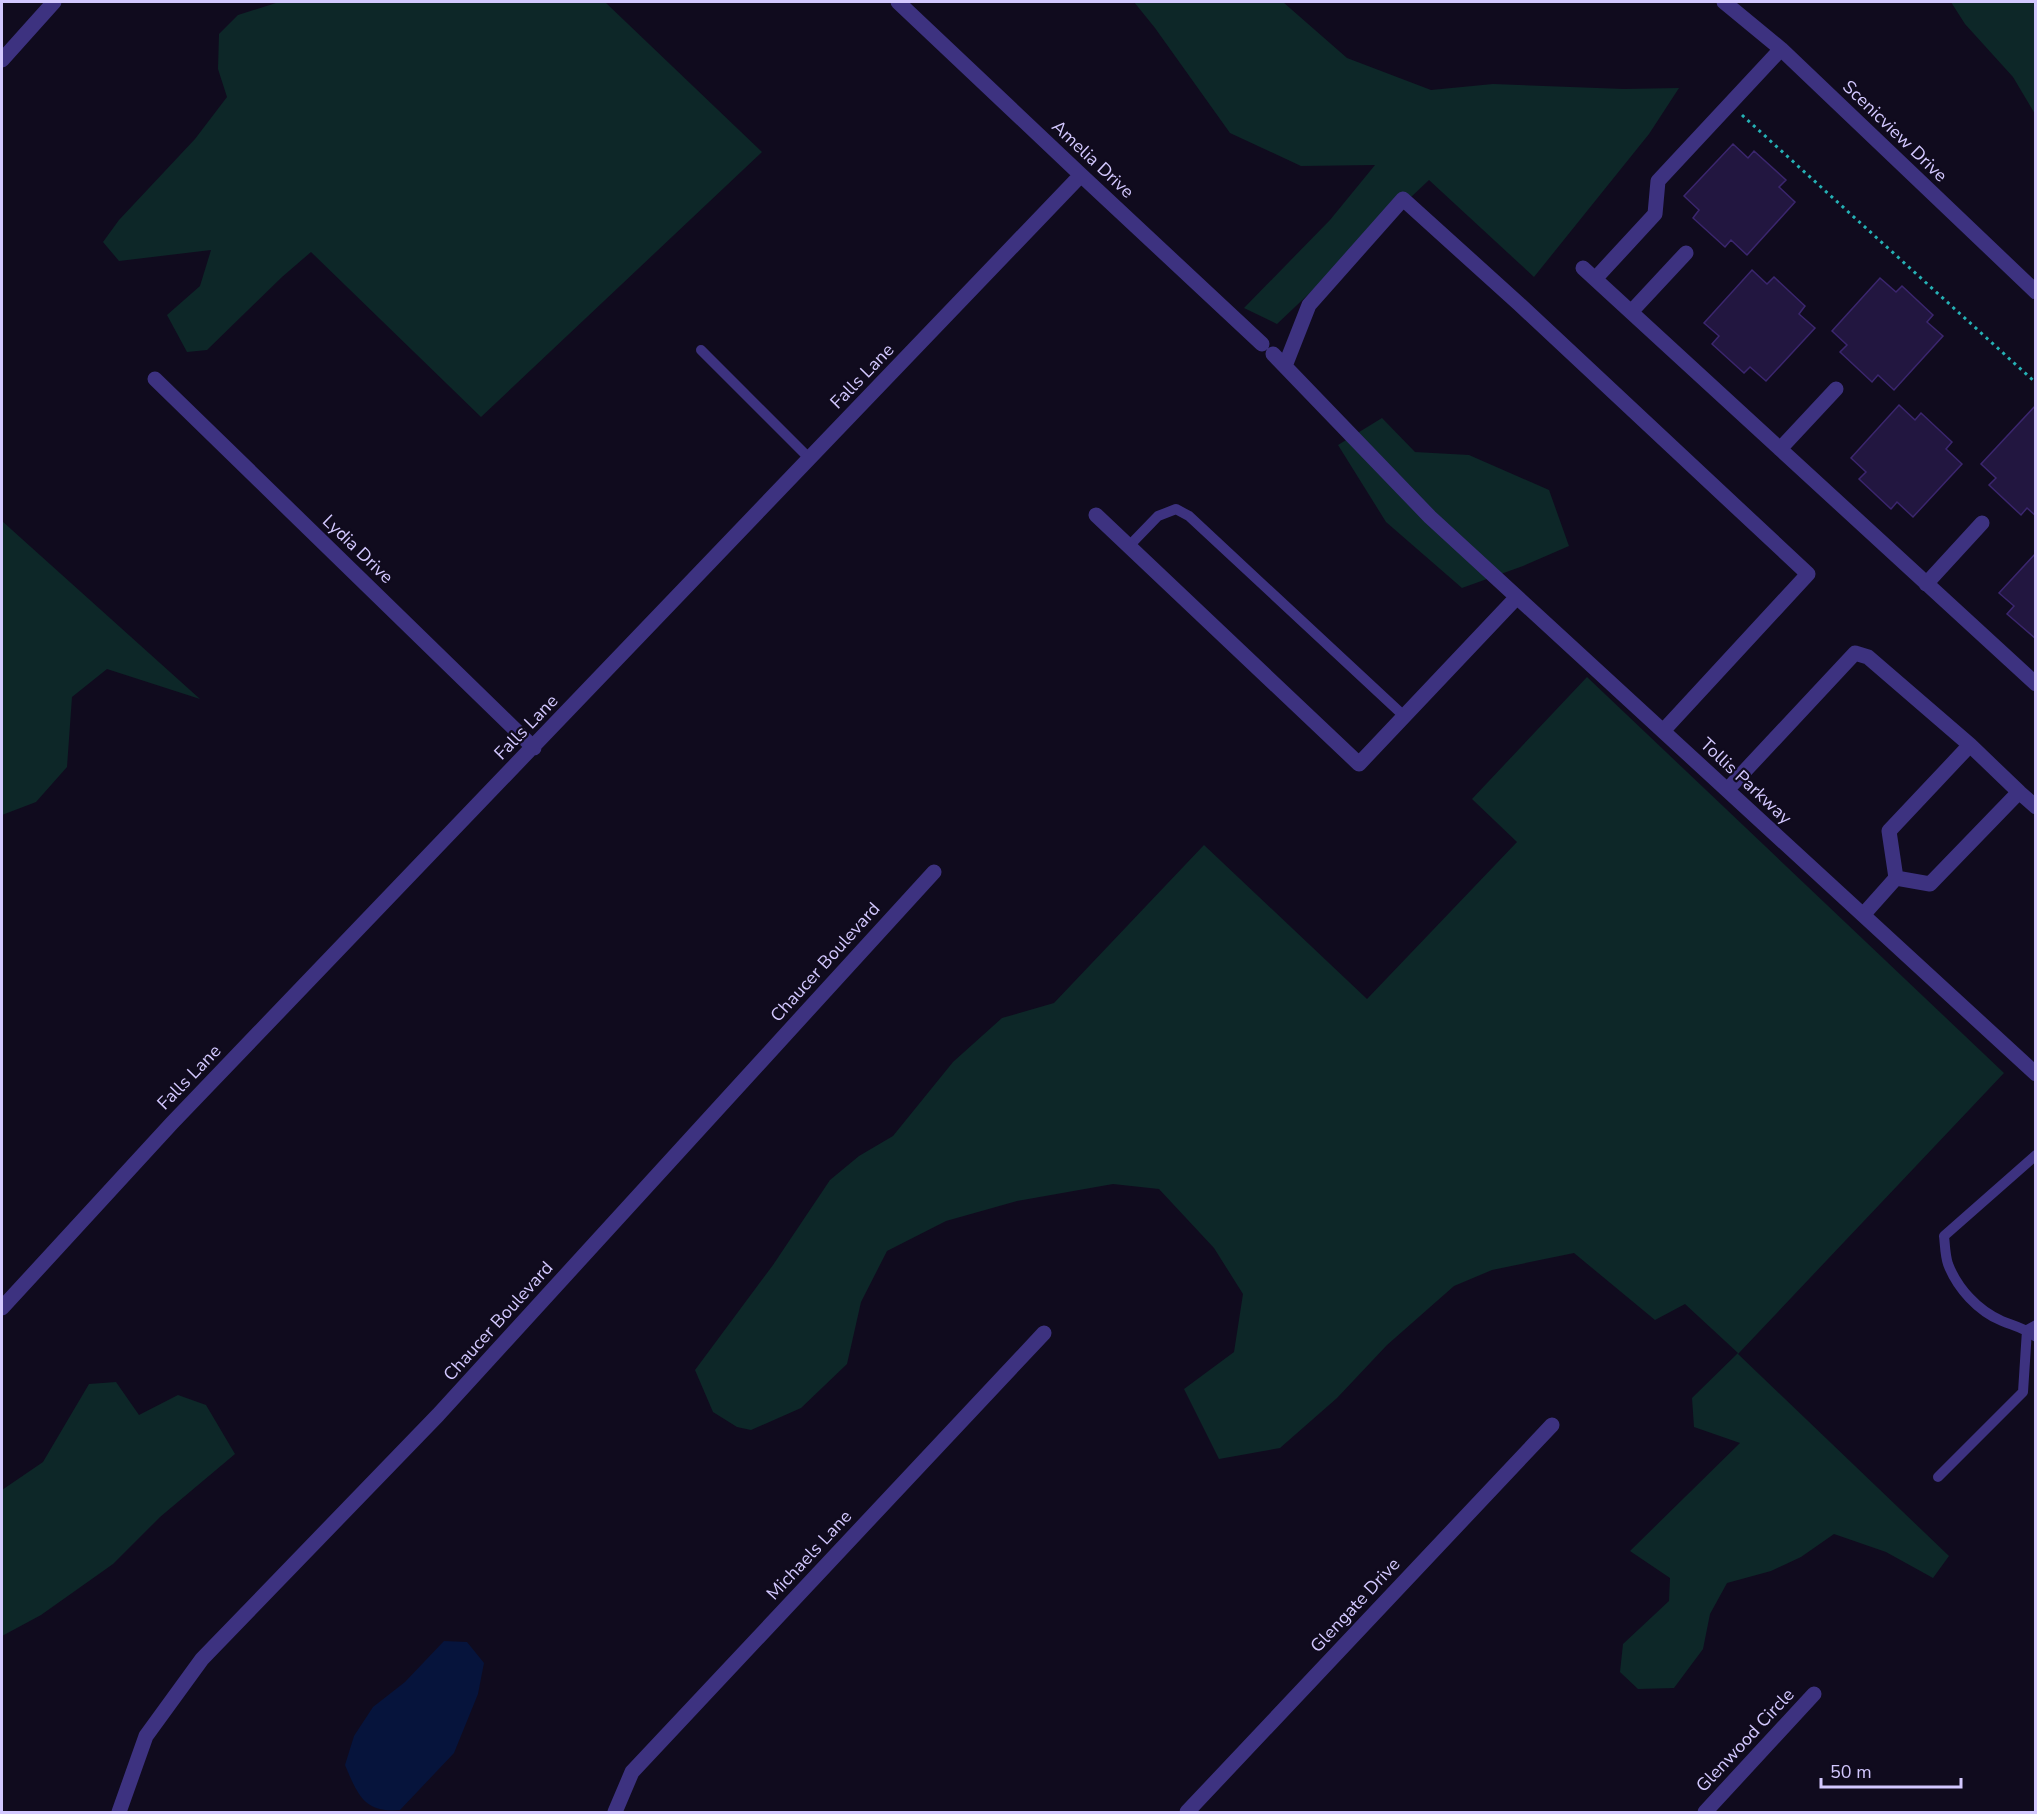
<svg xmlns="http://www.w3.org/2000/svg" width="2037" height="1814" viewBox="0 0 2037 1814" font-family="'Nunito Sans',sans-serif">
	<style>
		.green { fill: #0d2728 }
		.water { fill: #06143c }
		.building { fill: #221640; stroke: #3b266e; stroke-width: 1.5 }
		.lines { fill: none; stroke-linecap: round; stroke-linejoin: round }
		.path { stroke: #25b1b5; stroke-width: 3; stroke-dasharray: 3 4.5; stroke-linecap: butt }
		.service { stroke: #3d3280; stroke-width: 10 }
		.minor { stroke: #3d3280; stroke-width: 15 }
		.labels { text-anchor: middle; stroke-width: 4.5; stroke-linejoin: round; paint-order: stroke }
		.street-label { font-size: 18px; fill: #d3c8ff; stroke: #100b1e }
	</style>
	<rect width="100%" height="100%" fill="#100b1e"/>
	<path class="green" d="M279,2H605L762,152L481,417L311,252L282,277L207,350L187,352L167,315L200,286L211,250L119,261L103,242L119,220L195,139L227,97L218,69L219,34L238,15Z
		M1134,2H1283L1347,58L1431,90L1493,84L1624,89L1679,88L1649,134L1534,277L1429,180L1277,324L1244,308L1330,220L1375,165L1301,166L1230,133L1155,28Z
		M1951,2H2035V114L2013,77L1965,24Z
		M1382,418L1415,452L1469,455L1549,490L1569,546L1523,566L1462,588L1386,522L1338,445Z
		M2,521L200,699L107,669L72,697L67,767L36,802L2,815Z
		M1587,677L2004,1073L1738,1354L1949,1556L1933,1578L1886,1552L1834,1534L1801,1557L1771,1571L1727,1583L1710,1614L1703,1649L1674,1688L1638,1689L1620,1672L1623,1644L1669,1601L1670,1578L1630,1551L1740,1443L1694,1427L1692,1398L1738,1353L1685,1304L1655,1320L1574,1253L1492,1270L1454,1286L1387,1345L1337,1398L1280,1448L1219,1459L1184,1389L1234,1352L1243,1294L1214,1248L1159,1189L1113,1184L1017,1201L946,1221L887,1251L861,1302L847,1364L801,1408L751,1430L737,1427L713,1412L695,1370L773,1265L830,1180L859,1156L893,1136L953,1062L1002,1018L1054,1003L1204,845L1367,999L1517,842L1472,799Z
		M116,1382L139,1415L178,1395L206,1405L235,1454L160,1517L113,1564L41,1615L2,1636V1490L43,1462L89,1384Z"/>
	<path class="water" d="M444,1641L467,1642L484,1663L478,1694L454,1753L400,1810C364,1814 357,1793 345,1765L354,1736L373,1707L405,1682Z"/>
	<path class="building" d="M1733,144L1748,158L1754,151L1786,180L1779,187L1795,202L1747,255L1731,240L1725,247L1693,218L1699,210L1684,196Z
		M1752,270L1767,284L1774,277L1805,306L1799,314L1815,328L1766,381L1750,367L1744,373L1712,344L1719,336L1704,323Z
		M1880,278L1896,292L1902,286L1933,315L1927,322L1943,336L1894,390L1878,375L1872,382L1840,352L1847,345L1832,331Z
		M1899,405L1915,420L1921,413L1952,442L1946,449L1962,464L1913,517L1897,502L1891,509L1859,479L1866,472L1851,458Z
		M2036,405V516L2027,508L2021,515L1989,485L1996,478L1981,464Z
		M2036,553V639L2007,614L2014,606L1999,593Z"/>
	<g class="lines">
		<path class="path" d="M1742,115L2036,383"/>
		<path class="service" d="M701,350L810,459
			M1129,546L1158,516L1176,509L1189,516L1404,716
			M2036,1155L1944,1236C1945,1244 1945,1255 1948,1264C1957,1288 1978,1311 2002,1321C2014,1326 2025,1328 2036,1337
			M1938,1477L2023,1392L2027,1330L2036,1325"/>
		<path class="minor" d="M898,2L1081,175L1262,344
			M1724,2L1781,49L2036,292
			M2,60L54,2
			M1583,268L2036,684
			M1595,279L1655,214L1658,181L1781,49
			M1631,312L1686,253
			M1273,354L1430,517L2036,1074
			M1285,366L1309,305L1403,199L1518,303L1808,574L1663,731
			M155,379L534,748
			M1780,449L1836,389
			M1096,515L1359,764L1517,597
			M1926,584L1982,523
			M1727,790L1855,653L1868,657L1970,745
			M2019,792L2036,807
			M1863,915L1896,878L1930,884L2019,792L1970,745L1889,831L1896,878
			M2,1308L172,1123L1081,175
			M119,1812L146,1736L202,1659L438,1415L934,872
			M615,1812L632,1772L1044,1333
			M1187,1812L1552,1425
			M1705,1812L1814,1694"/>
	</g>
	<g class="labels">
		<g class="street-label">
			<text transform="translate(1895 131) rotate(44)" y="6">Scenicview Drive</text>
			<text transform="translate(1093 159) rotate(43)" y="6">Amelia Drive</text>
			<text transform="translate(862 376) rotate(-46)" y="6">Falls Lane</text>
			<text transform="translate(358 549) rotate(44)" y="6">Lydia Drive</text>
			<text transform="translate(526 727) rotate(-46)" y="6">Falls Lane</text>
			<text transform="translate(1746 781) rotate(43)" y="6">Tollis Parkway</text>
			<text transform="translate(825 962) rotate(-48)" y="6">Chaucer Boulevard</text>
			<text transform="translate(189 1077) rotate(-46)" y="6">Falls Lane</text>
			<text transform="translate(498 1321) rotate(-48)" y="6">Chaucer Boulevard</text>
			<text transform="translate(809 1555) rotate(-47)" y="6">Michaels Lane</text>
			<text transform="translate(1355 1605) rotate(-47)" y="6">Glengate Drive</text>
			<text transform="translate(1745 1740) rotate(-47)" y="6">Glenwood Circle</text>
		</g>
	</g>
	<rect width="2037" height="1814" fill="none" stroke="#d3c8ff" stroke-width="6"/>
	<path d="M1821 1778v9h140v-9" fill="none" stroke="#d3c8ff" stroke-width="3"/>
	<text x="1830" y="1778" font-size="18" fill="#d3c8ff" stroke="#100b1e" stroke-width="4.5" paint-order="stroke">50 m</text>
</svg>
